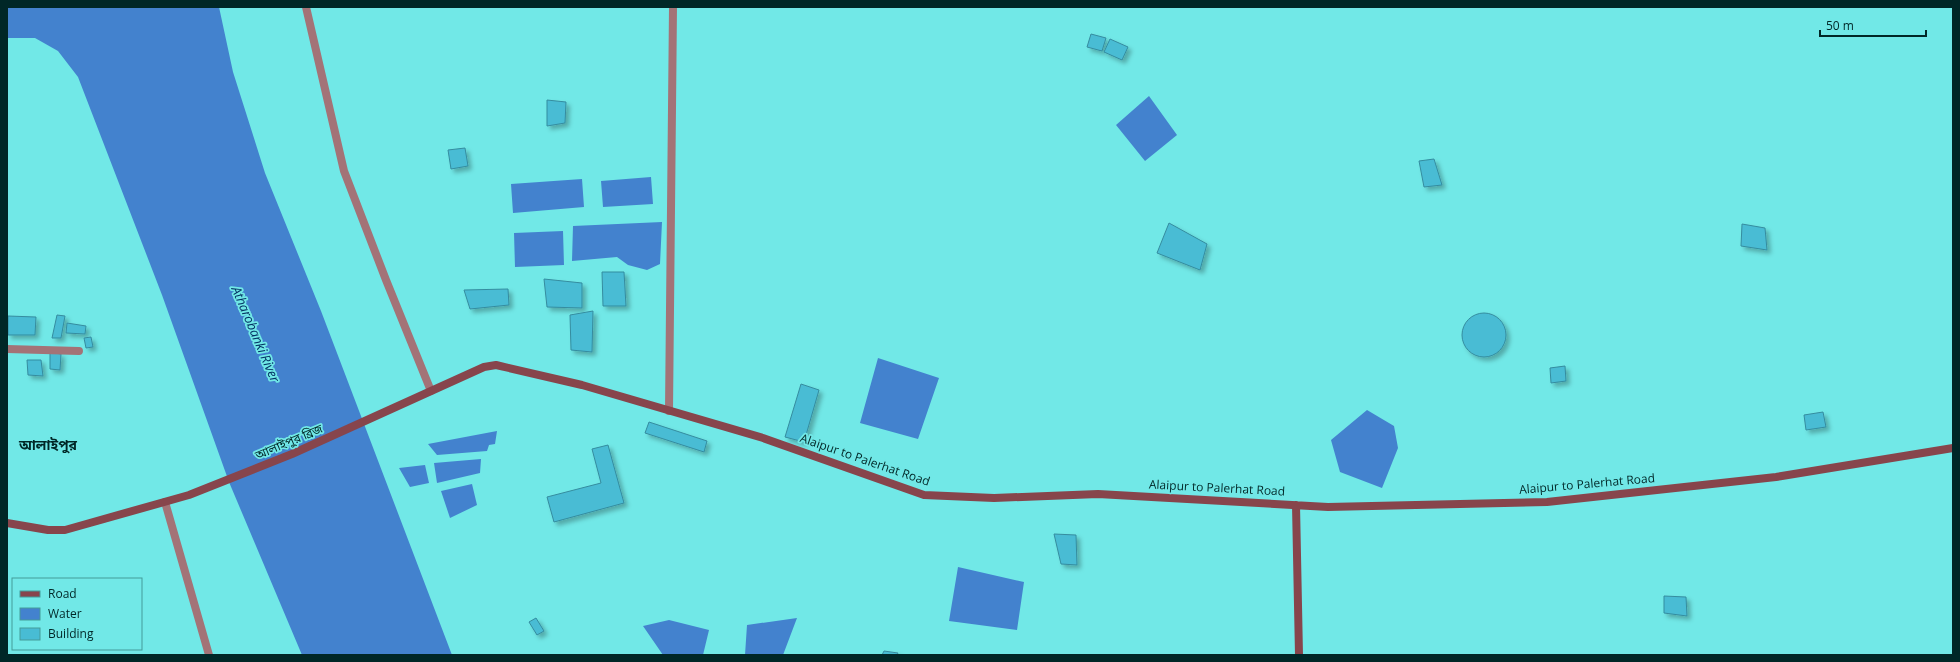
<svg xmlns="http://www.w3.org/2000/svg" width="1960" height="662" viewBox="0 0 1960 662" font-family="'Open Sans','Noto Sans Bengali',sans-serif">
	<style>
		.water { fill: #4382ce }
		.building { fill: #48bcd4; stroke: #358c9f; filter: url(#shadow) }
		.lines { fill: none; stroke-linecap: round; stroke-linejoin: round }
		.street { stroke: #a37377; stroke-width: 8 }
		.secondary { stroke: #87454c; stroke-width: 8 }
		.labels { text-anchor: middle; stroke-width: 3.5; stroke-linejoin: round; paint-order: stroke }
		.street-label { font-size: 12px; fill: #002727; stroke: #71e8e7 }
		.water-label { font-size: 13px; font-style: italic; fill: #043263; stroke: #71e8e7 }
		.quarter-label { font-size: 14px; font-weight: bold; fill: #002727; stroke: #71e8e7 }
	</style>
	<defs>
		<filter id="shadow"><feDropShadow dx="3.5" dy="3.5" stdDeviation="2" flood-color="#0004"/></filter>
	</defs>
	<rect width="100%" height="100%" fill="#71e8e7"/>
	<path class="water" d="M7,7H219L233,72L265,173L321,311L452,655H302L229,482L162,295L78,77L58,51L35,38H7Z
		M1149,96L1177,135L1145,161L1116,125Z
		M651,177L653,204L603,207L601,181Z
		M582,179L584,207L513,213L511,184Z
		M662,222L660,264L647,270L628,265L617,257L572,261L573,226Z
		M563,231L564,265L515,267L514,233Z
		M878,358L939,378L918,439L860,423Z
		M1367,410L1394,426L1398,448L1382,488L1340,472L1331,440Z
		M497,431L495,444L489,445L487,451L437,455L428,444Z
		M481,459L480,473L437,483L434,463Z
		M425,465L429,483L410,487L399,468Z
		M472,484L477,505L450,518L441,491Z
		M958,567L1024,582L1017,630L949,621Z
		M797,618L783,655H745L747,625Z
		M669,620L709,630L703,655H663L643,626Z"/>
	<path class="building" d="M1091,34L1106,38L1102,51L1087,47Z
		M1110,39L1128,47L1122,60L1104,52Z
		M547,100L566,102L565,123L547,126Z
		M465,148L468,166L451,169L448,150Z
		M1434,159L1442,185L1424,187L1419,161Z
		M1169,223L1207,244L1200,270L1157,253Z
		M1742,224L1765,228L1767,250L1741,246Z
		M602,272H624L626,306H603Z
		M544,279L582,283V308L547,307Z
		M508,289L509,305L470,309L464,290Z
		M593,311L592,352L571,350L570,315Z
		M1462 335a22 22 0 1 1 44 0a22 22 0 1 1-44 0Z
		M57,315L65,316L61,338H52Z
		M8,316L36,317L35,335H8Z
		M67,323L86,326L85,334L66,333Z
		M91,337L93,347L86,348L84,338Z
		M50,352L61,354L60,370L50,369Z
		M27,360H41L43,376L28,375Z
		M1565,366L1566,381L1551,383L1550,368Z
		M801,384L819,390L804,442L785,437Z
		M1823,412L1826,427L1806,430L1804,415Z
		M649,422L707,441L704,452L645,433Z
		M608,445L624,503L554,522L547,497L601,483L592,449Z
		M1054,534L1076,535L1077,565L1061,564Z
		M1664,596L1686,597L1687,616L1664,613Z
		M536,618L544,631L537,635L529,622Z
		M884,651L898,653L897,655H882Z"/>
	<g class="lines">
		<path class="street" d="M306,7L344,171L386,280L431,391
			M7,349L79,351
			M669,411L673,7
			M165,502L209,655"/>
		<path class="secondary" d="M1296,505L1299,655
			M7,523L48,530H65L189,495L292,454L484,367L496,365L582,385L763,438L924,495L994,498L1098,494L1328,507L1547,502L1776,477L1953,448"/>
	</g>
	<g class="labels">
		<g class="street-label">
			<text transform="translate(289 442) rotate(-23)" y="4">আলাইপুর ব্রিজ</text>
			<text transform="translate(865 460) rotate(19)" y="4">Alaipur to Palerhat Road</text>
			<text transform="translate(1587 484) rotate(-5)" y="4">Alaipur to Palerhat Road</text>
			<text transform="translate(1217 488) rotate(3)" y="4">Alaipur to Palerhat Road</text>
		</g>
		<g class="water-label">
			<text transform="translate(256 334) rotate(67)" y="5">Atharobanki River</text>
		</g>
		<g class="quarter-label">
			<text x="48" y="450">আলাইপুর</text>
		</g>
	</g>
	<rect width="1960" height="662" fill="none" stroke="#002727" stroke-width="16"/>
	<rect x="12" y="578" width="130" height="72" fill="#71e8e7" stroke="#449b9a"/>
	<rect x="20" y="591" width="20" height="6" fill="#87454c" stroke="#449b9a"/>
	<text x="48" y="598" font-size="12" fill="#002727">Road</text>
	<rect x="20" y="608" width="20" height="12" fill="#4382ce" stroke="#449b9a"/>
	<text x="48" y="618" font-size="12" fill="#002727">Water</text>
	<rect x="20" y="628" width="20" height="12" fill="#48bcd4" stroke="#449b9a"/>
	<text x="48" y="638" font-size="12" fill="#002727">Building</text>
	<path d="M1820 30v6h106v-6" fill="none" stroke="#002727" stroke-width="2"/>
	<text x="1826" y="30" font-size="12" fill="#002727" stroke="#71e8e7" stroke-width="3" paint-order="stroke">50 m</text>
</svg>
